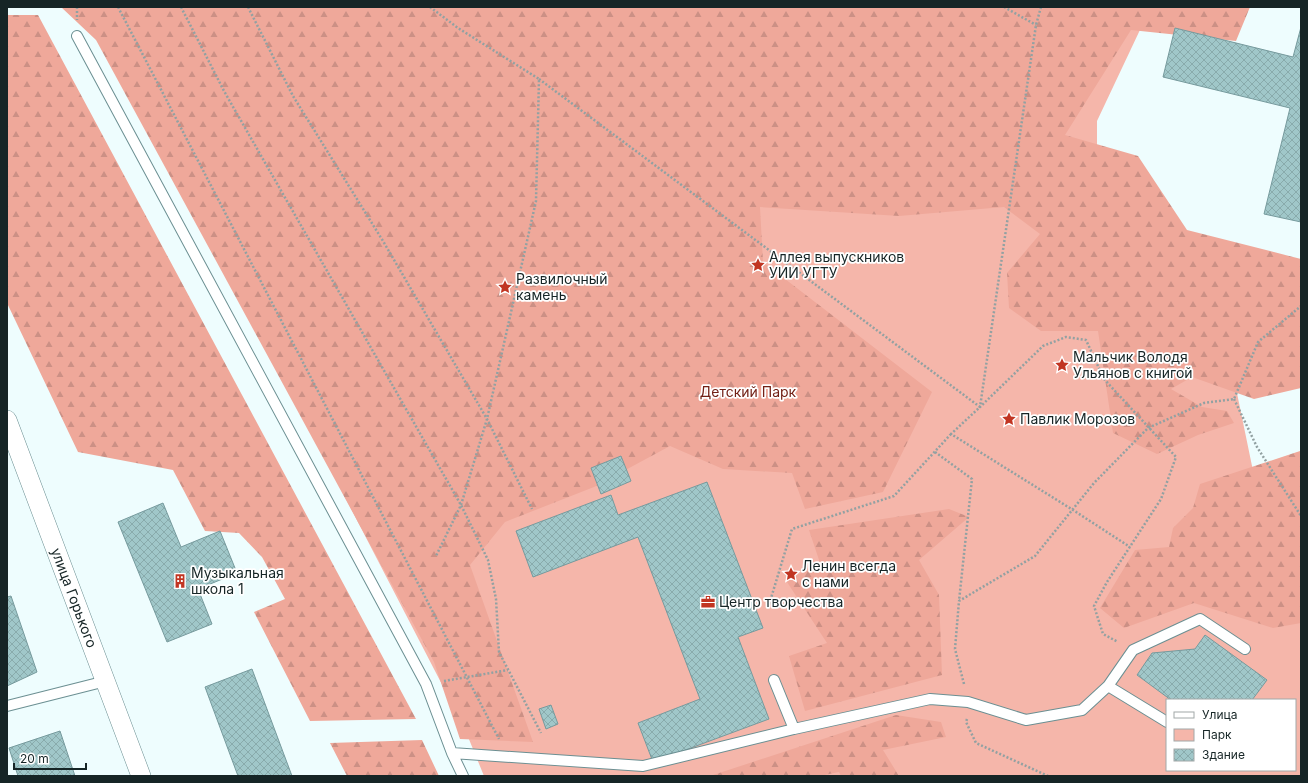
<svg xmlns="http://www.w3.org/2000/svg" width="1308" height="783" viewBox="0 0 1308 783" font-family="Inter,sans-serif">
	<style>
		.green { fill: #f5b6aa; fill-rule: evenodd }
		.forest { fill: url(#forest-firs) }
		.building { fill: url(#building-cross-hatch); stroke: #769a9d }
		.lines { fill: none; stroke-linecap: round; stroke-linejoin: round }
		.service-casing { stroke: #6b8f92; stroke-width: 12 }
		.minor-casing { stroke: #6b8f92; stroke-width: 20 }
		.path { stroke: #92a1a2; stroke-width: 2.5; stroke-dasharray: 2 2; stroke-linecap: butt }
		.service { stroke: #fff; stroke-width: 10 }
		.minor { stroke: #fff; stroke-width: 19 }
		.labels { text-anchor: middle; stroke-width: 3.5; stroke-linejoin: round; paint-order: stroke }
		.poi-label { font-size: 14px; fill: #162526; stroke: #fff; text-anchor: start }
		.park-label { font-size: 14px; fill: #722015; stroke: #fff }
		.street-label { font-size: 14px; fill: #162526; stroke: #fff }
	</style>
	<defs>
		<pattern id="forest-firs" width="22" height="20" patternUnits="userSpaceOnUse"><rect width="22" height="20" fill="#efa89a"/><path d="M5 1l3.5 6h-7zM16 11l3.5 6h-7z" fill="#cc9085"/></pattern>
		<pattern id="building-cross-hatch" width="8" height="8" patternUnits="userSpaceOnUse"><rect width="8" height="8" fill="#a0c7c9"/><path d="M0 0l8 8M0 8l8-8" fill="none" stroke="#89abac"/></pattern>
	</defs>
	<rect width="100%" height="100%" fill="#eefdfe"/>
	<path class="green" d="M1147,15L1097,121V185L1225,335L1265,529L1301,585V776H484L464,727L97,18ZM1167,700H1295V770H1167Z"/>
	<path class="forest" d="M61,7H1250L1236,41L1131,30L1065,135L1138,156L1187,230L1301,259V388L1254,399L1192,377L1171,389L1202,407L1227,411L1234,423L1198,435L1157,454L1113,433L1098,331H1041L1009,308L1007,273L1040,234L1004,207L899,216L760,207L763,262L932,392L883,492L805,509L792,473L723,469L670,446L594,487L505,522L470,565L533,742L460,739L434,662L96,40Z
		M7,15H38L416,719L310,721L254,612L285,599L262,557L239,533L205,531L173,470L78,452L7,303Z
		M1300,451H1301V623L1273,628L1194,603L1124,628L1100,608L1135,550L1169,547L1173,528L1193,508L1200,484Z
		M949,509L969,517L919,560L939,595L942,675L805,711L789,656L827,643L785,579L821,566L809,530Z
		M896,715L941,722L946,737L883,750L899,776H841L839,772L820,776H710Z
		M422,740L439,776H347L330,743Z"/>
	<path class="building" d="M1301,27V222L1264,214L1290,108L1163,77L1175,28L1293,57Z
		M621,456L631,481L601,494L591,468Z
		M707,482L763,628L738,637L769,719L653,762L638,723L700,699L638,537L533,577L516,531L611,495L618,515Z
		M163,503L181,547L220,531L237,573L198,589L212,624L167,642L118,522Z
		M11,596L37,672L7,686V597Z
		M1205,635L1267,680L1252,700H1171L1137,675L1152,653L1195,649Z
		M252,669L292,776H238L205,687Z
		M551,705L558,724L546,729L539,709Z
		M60,731L75,776H18L9,748Z"/>
	<g class="lines">
		<defs>
			<path id="service" d="M77,36L426,684L452,753L463,776
				M774,680L794,729
				M1108,686L1167,722
				M7,706L106,681
				M452,753L643,766L794,729L930,699L968,702L1026,720L1082,710L1108,686L1133,650L1200,619L1245,649"/>
			<g id="minor">
				<path id="s1" d="M7,420L141,776"/>
			</g>
		</defs>
		<use href="#service" class="service-casing"/>
		<use href="#minor" class="minor-casing"/>
		<path class="path" d="M77,7V20
			M118,7L499,739
			M181,7L224,91L461,505L488,560L496,599L499,652L541,733
			M248,7L293,96L383,241L487,419L532,509
			M430,7L458,28L539,79L536,201L487,419L461,505L436,556
			M1004,7L1036,25
			M1041,7L1036,25L980,407L1043,346L1066,337L1086,340L1104,379L1176,457L1161,499L1107,582L1094,606L1103,634L1118,642
			M539,79L980,407L951,434L1073,510L1130,547
			M1234,399L1257,447L1301,516
			M935,452L972,479L959,601
			M768,608L792,529L894,496L951,434
			M444,681L508,670
			M964,684L955,649L959,601L1035,556L1094,483L1148,428L1204,403L1234,399L1258,342L1301,306
			M967,719L966,722L976,743L1048,776"/>
		<use href="#service" class="service"/>
		<use href="#minor" class="minor"/>
	</g>
	<defs>
		<symbol id="sight-bare" viewBox="-9 -9 18 18"><path d="M0-6L1.8-2.2L6-1.7L2.9 1.2L3.7 5.4L0 3.3L-3.7 5.4L-2.9 1.2L-6-1.7L-1.8-2.2Z" fill="#c13522" stroke="#fff" stroke-width="2.5" paint-order="stroke"/></symbol>
		<symbol id="building-bare" viewBox="-9 -9 18 18"><path d="M-4-6H4V6H1V3H-1V6H-4ZM-2.5-4.3h1.7v1.8h-1.7ZM.8-4.3h1.7v1.8H.8ZM-2.5-1h1.7V.8h-1.7ZM.8-1h1.7V.8H.8Z" fill="#c13522" stroke="#fff" stroke-width="2.5" paint-order="stroke"/></symbol>
		<symbol id="office-bare" viewBox="-9 -9 18 18"><path d="M-6-3h4V-5.5h4V-3h4V5H-6ZM-1-4.5V-3h2v-1.5ZM-6 0V1H6V0Z" fill="#c13522" stroke="#fff" stroke-width="2.5" paint-order="stroke"/></symbol>
	</defs>
	<g fill-rule="evenodd">
		<use href="#sight-bare" x="748" y="255" width="20" height="20"/>
		<use href="#sight-bare" x="495" y="277" width="20" height="20"/>
		<use href="#sight-bare" x="1052" y="355" width="20" height="20"/>
		<use href="#sight-bare" x="999" y="409" width="20" height="20"/>
		<use href="#sight-bare" x="781" y="564" width="20" height="20"/>
		<use href="#building-bare" x="170" y="571" width="20" height="20"/>
		<use href="#office-bare" x="698" y="592" width="20" height="20"/>
	</g>
	<g class="labels">
		<g class="poi-label">
			<text x="769" y="262">Аллея выпускников<tspan x="769" dy="16">УИИ УГТУ</tspan></text>
			<text x="516" y="284">Развилочный<tspan x="516" dy="16">камень</tspan></text>
			<text x="1073" y="362">Мальчик Володя<tspan x="1073" dy="16">Ульянов с книгой</tspan></text>
			<text x="1020" y="424">Павлик Морозов</text>
			<text x="802" y="571">Ленин всегда<tspan x="802" dy="16">с нами</tspan></text>
			<text x="191" y="578">Музыкальная<tspan x="191" dy="16">школа 1</tspan></text>
			<text x="719" y="607">Центр творчества</text>
		</g>
		<g class="park-label">
			<text x="748" y="397">Детский Парк</text>
		</g>
		<g class="street-label">
			<text dy="5" stroke="none"><textPath href="#s1" startOffset="190">улица Горького</textPath></text>
		</g>
	</g>
	<rect width="1308" height="783" fill="none" stroke="#162526" stroke-width="16"/>
	<rect x="1166" y="699" width="130" height="72" fill="#ffffff" stroke="#a2a8a8"/>
	<rect x="1174" y="712" width="20" height="6" fill="#ffffff" stroke="#a2a8a8"/>
	<text x="1202" y="719" font-size="12" fill="#162526">Улица</text>
	<rect x="1174" y="729" width="20" height="12" fill="#f5b6aa" stroke="#a2a8a8"/>
	<text x="1202" y="739" font-size="12" fill="#162526">Парк</text>
	<rect x="1174" y="749" width="20" height="12" fill="url(#building-cross-hatch)" stroke="#a2a8a8"/>
	<text x="1202" y="759" font-size="12" fill="#162526">Здание</text>
	<path d="M14 763v6h72v-6" fill="none" stroke="#162526" stroke-width="2"/>
	<text x="20" y="763" font-size="12" fill="#162526" stroke="#ffffff" stroke-width="3" paint-order="stroke">20 m</text>
</svg>
